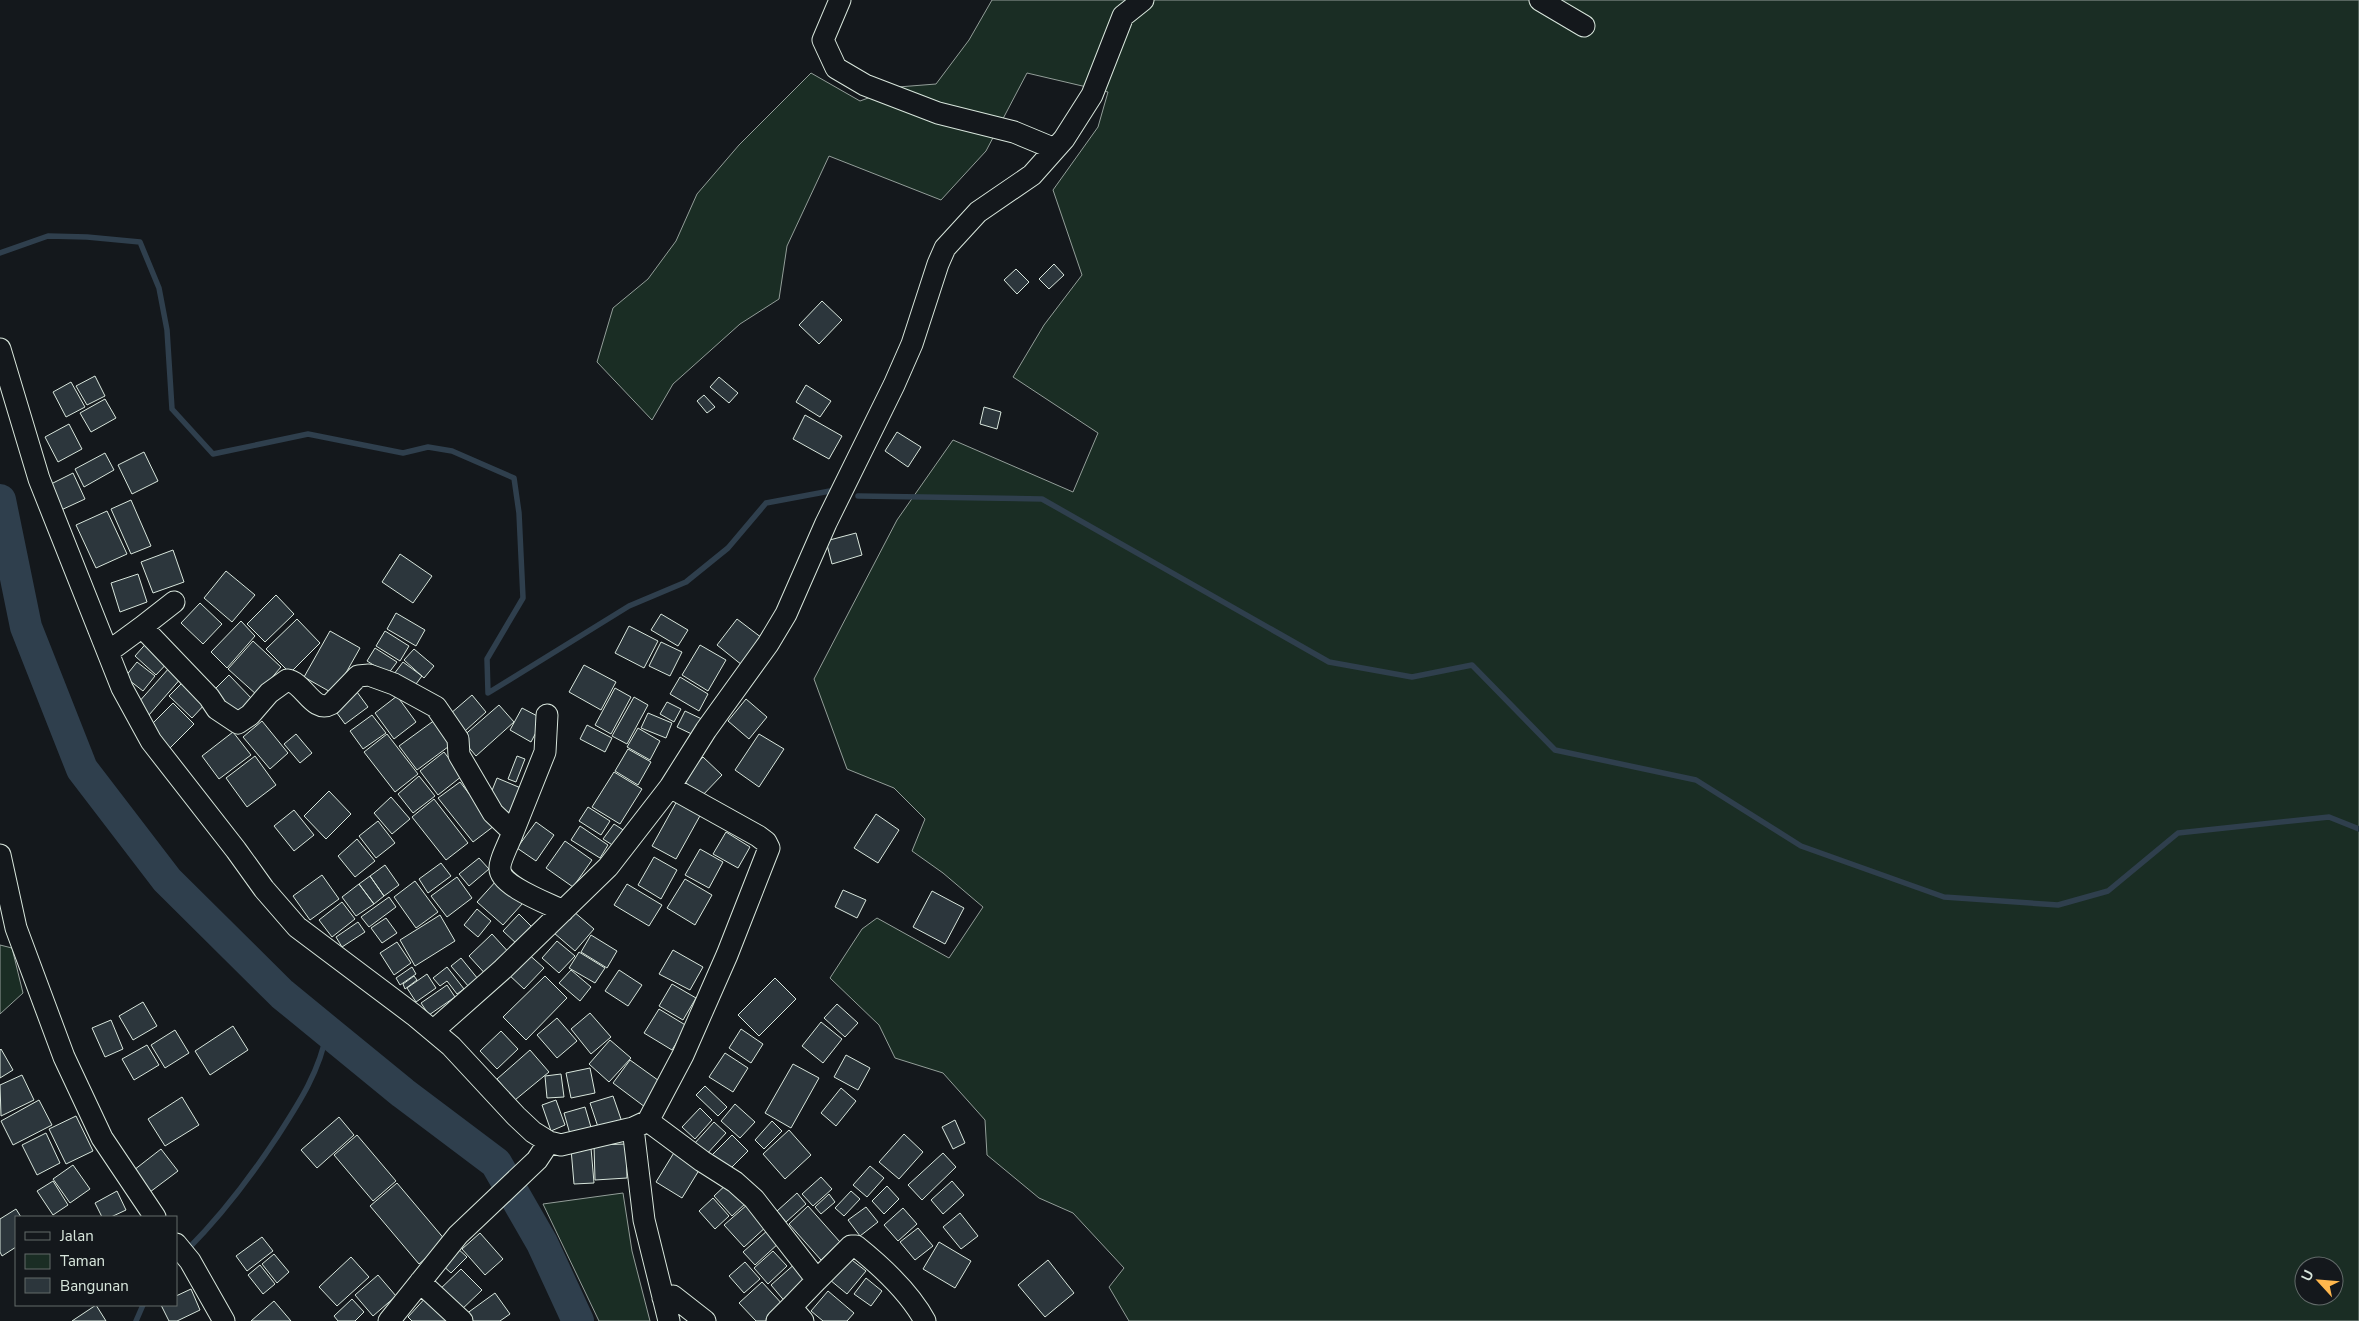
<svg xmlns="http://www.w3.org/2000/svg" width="2359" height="1321" viewBox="0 0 2359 1321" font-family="'Nunito Sans',sans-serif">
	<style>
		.green { fill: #1a2d24; stroke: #939e99; fill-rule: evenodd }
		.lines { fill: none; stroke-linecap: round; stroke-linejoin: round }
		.stream { stroke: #2f3f4d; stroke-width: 5.5 }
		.river { stroke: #2f3f4d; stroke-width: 32 }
		.building { fill: #2c363c; stroke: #d8e6dc }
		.minor-casing { stroke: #d8e6dc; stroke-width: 23 }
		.minor { stroke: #14181c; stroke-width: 21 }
	</style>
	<rect width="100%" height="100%" fill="#14181c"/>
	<path class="green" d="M992,0H2359V1321H1129L1109,1287L1124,1268L1073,1213L1039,1198L987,1155L985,1120L943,1073L895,1058L879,1025L830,978L862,929L877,918L949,958L983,907L943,873L912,851L925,819L894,788L847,769L814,679L897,520L953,440L1073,492L1098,433L1013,377L1044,325L1082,275L1053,190L1098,127L1108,92L1027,73L986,151L941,200L829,156L787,246L779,299L740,324L673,384L652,420L597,362L613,308L648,279L676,241L697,194L739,145L811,73L860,101L898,87L936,84L969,40ZM2304,1266H2334V1296H2304Z
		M0,945L12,948L23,993L0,1014Z
		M623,1193L632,1251L650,1321H599L543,1204Z"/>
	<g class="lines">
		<path class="stream" d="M0,253L48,236L87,237L140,242L159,288L167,330L172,409L213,454L308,434L403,453L428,447L452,451L514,478L519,513L523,598L487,659L488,693L629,606L686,582L728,548L766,503L830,491
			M858,496L1042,499L1329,662L1412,677L1472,665L1555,750L1696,780L1801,846L1944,897L2058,905L2108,891L2178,833L2329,817L2359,829
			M187,1250C221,1216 250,1178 277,1137C299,1103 320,1071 327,1031
			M136,1321L143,1305"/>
		<path class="river" d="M0,500L26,627L82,769L167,880L282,994L403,1093L496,1163L542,1243L578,1321"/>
	</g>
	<path class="building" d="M1054,264L1064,275L1049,289L1039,279Z
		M1016,269L1029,282L1017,294L1004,280Z
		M822,301L842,320L819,344L799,325Z
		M95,376L105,396L87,405L76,386Z
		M719,377L738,393L729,403L710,387Z
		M71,382L85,407L66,417L53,392Z
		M806,385L831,401L820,417L796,402Z
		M704,395L715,407L707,413L697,401Z
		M105,399L116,418L91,432L80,413Z
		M984,407L1001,412L997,429L980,424Z
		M805,415L842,436L829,459L793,439Z
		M69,424L82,449L58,462L45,437Z
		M897,432L921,447L908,467L885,451Z
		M144,452L158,481L132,494L118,465Z
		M105,453L114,470L84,487L75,469Z
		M73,473L85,499L59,511L47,486Z
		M131,500L151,546L131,554L111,509Z
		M107,511L127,554L96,568L76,525Z
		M856,533L862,555L832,564L826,541Z
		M173,550L184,582L153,593L141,562Z
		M400,554L432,576L413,603L382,582Z
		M226,571L255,595L232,622L204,598Z
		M138,574L147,602L120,612L111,583Z
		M276,595L294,614L265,642L247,624Z
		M200,603L222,624L203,644L181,623Z
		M396,613L425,630L416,646L387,629Z
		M661,614L688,630L678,646L651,630Z
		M297,619L320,643L290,673L266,649Z
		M737,619L762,638L742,665L717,645Z
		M241,621L255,636L227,668L211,652Z
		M629,626L658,641L644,668L615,653Z
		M330,631L360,648L334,694L304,677Z
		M385,631L409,646L400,661L376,646Z
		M150,639L172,658L156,675L135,656Z
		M253,641L281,667L257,695L228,669Z
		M661,642L682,652L670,676L649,666Z
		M700,645L726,660L708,691L682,675Z
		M375,648L397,662L388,674L367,661Z
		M414,649L434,666L424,678L404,660Z
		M137,662L155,676L143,691L125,677Z
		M403,662L422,676L413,688L394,674Z
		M584,665L616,682L601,710L569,692Z
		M170,667L182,677L149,715L137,704Z
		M229,675L253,700L235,718L210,694Z
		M680,677L708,694L699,711L670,694Z
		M183,682L206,703L192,718L169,696Z
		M615,688L631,697L611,734L595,725Z
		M357,692L368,707L345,724L334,709Z
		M472,695L486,712L465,731L450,714Z
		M397,696L416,722L394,739L375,713Z
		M634,697L648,705L627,744L612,736Z
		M746,699L767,717L749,739L728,721Z
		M667,702L681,709L674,722L660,714Z
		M173,703L194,724L170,748L149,727Z
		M499,705L514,722L476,756L461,738Z
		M522,708L543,719L531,742L510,730Z
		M685,711L706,721L698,737L677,727Z
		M648,713L672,723L666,738L641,728Z
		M372,715L386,733L363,749L350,731Z
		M439,717L456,741L417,770L399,746Z
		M262,721L288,753L270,769L243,737Z
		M587,725L612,738L605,752L580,739Z
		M638,728L660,741L650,760L627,747Z
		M233,732L251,755L219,779L202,756Z
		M296,734L312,753L300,763L284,744Z
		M387,734L418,774L395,792L364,752Z
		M759,734L784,749L759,787L735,770Z
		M628,749L651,762L638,785L615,771Z
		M444,752L462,776L438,795L420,771Z
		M255,756L276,785L247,807L226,778Z
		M517,756L525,759L516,782L508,779Z
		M703,757L722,775L701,797L682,779Z
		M614,772L642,789L620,824L592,807Z
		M419,776L435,796L413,813L398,794Z
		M497,778L528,791L517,816L487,803Z
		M460,782L494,826L473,842L438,798Z
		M329,791L351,814L326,839L304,816Z
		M391,797L410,819L392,834L374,813Z
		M434,799L468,843L446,860L412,817Z
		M677,801L701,814L676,859L652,846Z
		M588,807L610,821L601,835L579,821Z
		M294,810L314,835L294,851L274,826Z
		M876,814L899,830L878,863L854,848Z
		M378,821L395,843L376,858L359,836Z
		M536,822L554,835L536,861L517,848Z
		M614,824L628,833L617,848L603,839Z
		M580,826L608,845L600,858L571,840Z
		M726,832L750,847L738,868L713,854Z
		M357,839L375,861L355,877L338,856Z
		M565,841L592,860L573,887L546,868Z
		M700,849L723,862L709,888L685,875Z
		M654,857L677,870L661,899L638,885Z
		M479,858L489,869L469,886L459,874Z
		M441,863L451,876L428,893L419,879Z
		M385,865L399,885L384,896L370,876Z
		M322,875L339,899L310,920L293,896Z
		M370,876L384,896L374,904L359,884Z
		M457,877L472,898L447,917L431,896Z
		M685,879L712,895L695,925L667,908Z
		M497,880L523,903L503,925L477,902Z
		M415,881L438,912L416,928L394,897Z
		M359,884L374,904L356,916L342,897Z
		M627,884L662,905L649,926L614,905Z
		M843,890L866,900L857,918L835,907Z
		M932,891L964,908L945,944L913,927Z
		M389,897L396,907L369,927L361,917Z
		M342,902L355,919L332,937L319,920Z
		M477,909L491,921L478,937L464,925Z
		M573,911L594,929L575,951L554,933Z
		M519,914L533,928L518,945L503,931Z
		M440,915L455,941L415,966L400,940Z
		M386,918L397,933L382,943L371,928Z
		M358,922L365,932L342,947L336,937Z
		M492,934L512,956L489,978L469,956Z
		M591,935L617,951L607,968L581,952Z
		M557,941L575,956L559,973L542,958Z
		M397,942L411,963L394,975L380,953Z
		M673,950L703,967L690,990L659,974Z
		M526,952L544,968L524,989L507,973Z
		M579,952L605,968L595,983L569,968Z
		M461,958L478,979L469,987L451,966Z
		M412,967L416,974L400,985L396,978Z
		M447,967L464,989L457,994L447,981L440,986L433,978Z
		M571,970L591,987L580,1001L559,983Z
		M619,970L642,985L628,1006L605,991Z
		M427,974L436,988L416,1002L407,988Z
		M414,976L417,980L405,989L403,984Z
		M545,976L567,998L526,1040L503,1017Z
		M775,978L796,999L759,1036L738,1015Z
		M672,984L696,998L683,1020L659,1006Z
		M447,985L455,997L429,1015L421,1003Z
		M143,1002L157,1026L133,1040L119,1016Z
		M837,1004L858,1023L845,1037L824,1018Z
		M659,1009L687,1026L672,1050L644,1033Z
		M590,1013L611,1037L591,1054L571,1029Z
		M557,1018L577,1041L557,1058L537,1035Z
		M111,1020L123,1049L105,1057L92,1028Z
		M821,1022L842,1039L823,1063L802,1046Z
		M233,1026L248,1050L210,1075L195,1051Z
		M741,1029L763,1044L751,1063L729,1048Z
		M175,1030L189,1053L165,1068L151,1045Z
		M501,1031L518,1049L497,1069L480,1051Z
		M610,1040L631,1058L609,1082L589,1064Z
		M147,1045L159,1065L134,1080L122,1059Z
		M1,1049L13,1070L0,1078V1050Z
		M530,1050L549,1072L515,1100L497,1079Z
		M725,1053L748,1068L733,1092L709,1077Z
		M846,1055L870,1068L858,1090L834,1077Z
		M630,1060L662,1083L645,1107L613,1083Z
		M793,1064L819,1078L791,1128L765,1113Z
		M590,1068L595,1093L571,1098L566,1073Z
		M561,1074L564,1097L547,1098L545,1076Z
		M22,1075L34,1100L1,1116L0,1085Z
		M705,1086L727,1107L718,1116L696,1095Z
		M841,1088L856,1101L836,1126L821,1113Z
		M613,1096L622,1122L599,1130L590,1103Z
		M182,1097L199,1125L165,1146L148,1119Z
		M39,1100L52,1125L13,1145L1,1121Z
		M556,1100L565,1125L551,1131L542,1105Z
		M735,1104L755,1122L740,1138L721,1121Z
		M585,1107L593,1134L572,1141L564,1113Z
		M700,1108L712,1120L695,1139L682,1127Z
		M76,1116L93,1151L66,1164L49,1129Z
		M339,1117L354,1135L317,1168L301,1150Z
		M955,1120L965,1143L953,1149L942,1127Z
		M772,1121L782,1131L764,1149L755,1140Z
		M714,1122L726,1133L706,1155L694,1144Z
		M789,1130L811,1155L785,1179L763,1154Z
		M46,1133L60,1163L37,1175L22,1145Z
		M904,1134L923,1152L899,1179L879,1162Z
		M357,1135L396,1181L373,1201L334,1155Z
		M732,1135L748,1151L727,1172L711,1156Z
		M626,1144L627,1178L595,1180L594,1145Z
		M591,1148L594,1183L574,1184L571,1149Z
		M161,1149L178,1171L150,1192L134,1170Z
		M675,1151L701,1167L682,1198L656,1182Z
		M943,1153L956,1167L922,1200L908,1185Z
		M73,1165L90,1189L70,1203L53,1179Z
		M870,1166L884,1178L867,1197L853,1185Z
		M821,1177L832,1189L813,1206L802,1194Z
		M53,1181L68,1205L53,1215L37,1191Z
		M952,1181L964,1195L943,1214L931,1200Z
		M729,1182L747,1202L732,1216L714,1196Z
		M397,1183L446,1241L419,1264L370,1206Z
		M887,1186L899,1199L884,1214L872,1201Z
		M117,1191L126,1210L111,1217H102L95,1203Z
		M851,1191L860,1199L844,1216L835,1208Z
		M797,1193L806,1204L786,1222L777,1211Z
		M829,1194L835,1202L821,1214L815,1207Z
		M713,1198L729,1216L715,1229L699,1211Z
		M748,1204L767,1226L744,1247L724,1225Z
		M808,1206L840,1242L821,1260L789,1224Z
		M866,1207L878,1222L860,1236L848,1220Z
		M903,1208L917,1224L898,1241L884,1225Z
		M16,1209L21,1217H16V1247L2,1256L0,1252V1219Z
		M960,1213L978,1236L961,1249L943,1227Z
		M918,1228L933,1246L915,1260L900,1242Z
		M768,1230L780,1242L755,1265L743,1252Z
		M480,1233L503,1259L485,1275L462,1249Z
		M262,1237L273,1251L247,1271L236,1256Z
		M939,1242L971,1261L955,1288L923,1269Z
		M456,1247L467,1257L451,1273L440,1263Z
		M773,1251L787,1266L768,1284L754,1268Z
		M274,1254L289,1272L277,1283L262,1264Z
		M351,1257L369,1277L337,1306L319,1287Z
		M848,1257L866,1271L847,1294L830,1280Z
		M1048,1260L1074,1293L1045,1317L1018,1285Z
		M745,1262L760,1279L744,1293L729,1276Z
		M797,1262L813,1280L787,1304L771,1285Z
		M260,1265L275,1284L263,1294L248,1275Z
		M461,1269L482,1290L458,1313L437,1292Z
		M378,1275L396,1296L373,1316L355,1295Z
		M866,1278L882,1291L871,1306L854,1294Z
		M762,1282L784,1306L767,1321H756L739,1303Z
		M191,1289L200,1310L177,1321H169L161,1305H176V1296Z
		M828,1291L854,1313L847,1321H823L811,1311Z
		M495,1293L510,1314L500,1321H470L466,1314Z
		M428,1295L450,1315L445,1321H412L408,1317Z
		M352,1299L364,1312L355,1321H338L334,1316Z
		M274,1301L291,1321H251Z
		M96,1305L106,1321H72Z"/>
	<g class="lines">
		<defs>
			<path id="minor" d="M840,0L823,40L836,68L865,85L938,113L1014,132L1055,149
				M1540,0L1584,26
				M0,349L39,479L122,688L151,741L236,850L264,889L297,927L414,1015L451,1046L516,1116L533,1132L549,1142L561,1145L633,1128L644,1220L669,1321
				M142,627L174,602
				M108,652L142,627L209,697L217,709L238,723L250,715L269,693L287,680C304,682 313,714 331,704L358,676L369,675L394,684L436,707L458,739L459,755L493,813L513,832C510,841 499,861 500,869C500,886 550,904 563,911
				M513,832L545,752L547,715
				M0,855L16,928L64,1057L102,1138L155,1217
				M433,1031L503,969L608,867L670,787L706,730L768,644L786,614L826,523L894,385L912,344L938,264L945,248L978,212L1032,175L1064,139L1092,95L1123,16L1143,0
				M648,1121L702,1161L735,1182L754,1199L817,1280L851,1246H856C881,1266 910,1293 925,1321
				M633,1128L648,1121L683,1055L727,955L769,848L766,842L758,836L670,787
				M176,1244L190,1261L224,1321
				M420,1282L462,1321
				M663,1298L673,1296L705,1321
				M791,1307L817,1280
				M389,1321L458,1235L537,1160L549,1142
				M777,1321L791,1307L803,1321"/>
		</defs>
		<use href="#minor" class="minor-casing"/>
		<use href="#minor" class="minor"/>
	</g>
	<rect x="15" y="1216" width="162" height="90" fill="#14181c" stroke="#626a69"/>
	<rect x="25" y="1232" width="25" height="8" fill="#14181c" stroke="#626a69"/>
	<text x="60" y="1241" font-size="15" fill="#d8e6dc">Jalan</text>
	<rect x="25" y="1254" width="25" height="15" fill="#1a2d24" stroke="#626a69"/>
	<text x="60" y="1266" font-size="15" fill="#d8e6dc">Taman</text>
	<rect x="25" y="1278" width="25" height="15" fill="#2c363c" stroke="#626a69"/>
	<text x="60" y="1291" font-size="15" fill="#d8e6dc">Bangunan</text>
	<g transform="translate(2319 1281) rotate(296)"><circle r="24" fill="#14181c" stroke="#626a69"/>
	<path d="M0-4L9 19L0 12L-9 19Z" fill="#ffb74d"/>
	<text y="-8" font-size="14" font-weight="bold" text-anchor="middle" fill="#d8e6dc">U</text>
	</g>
</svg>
